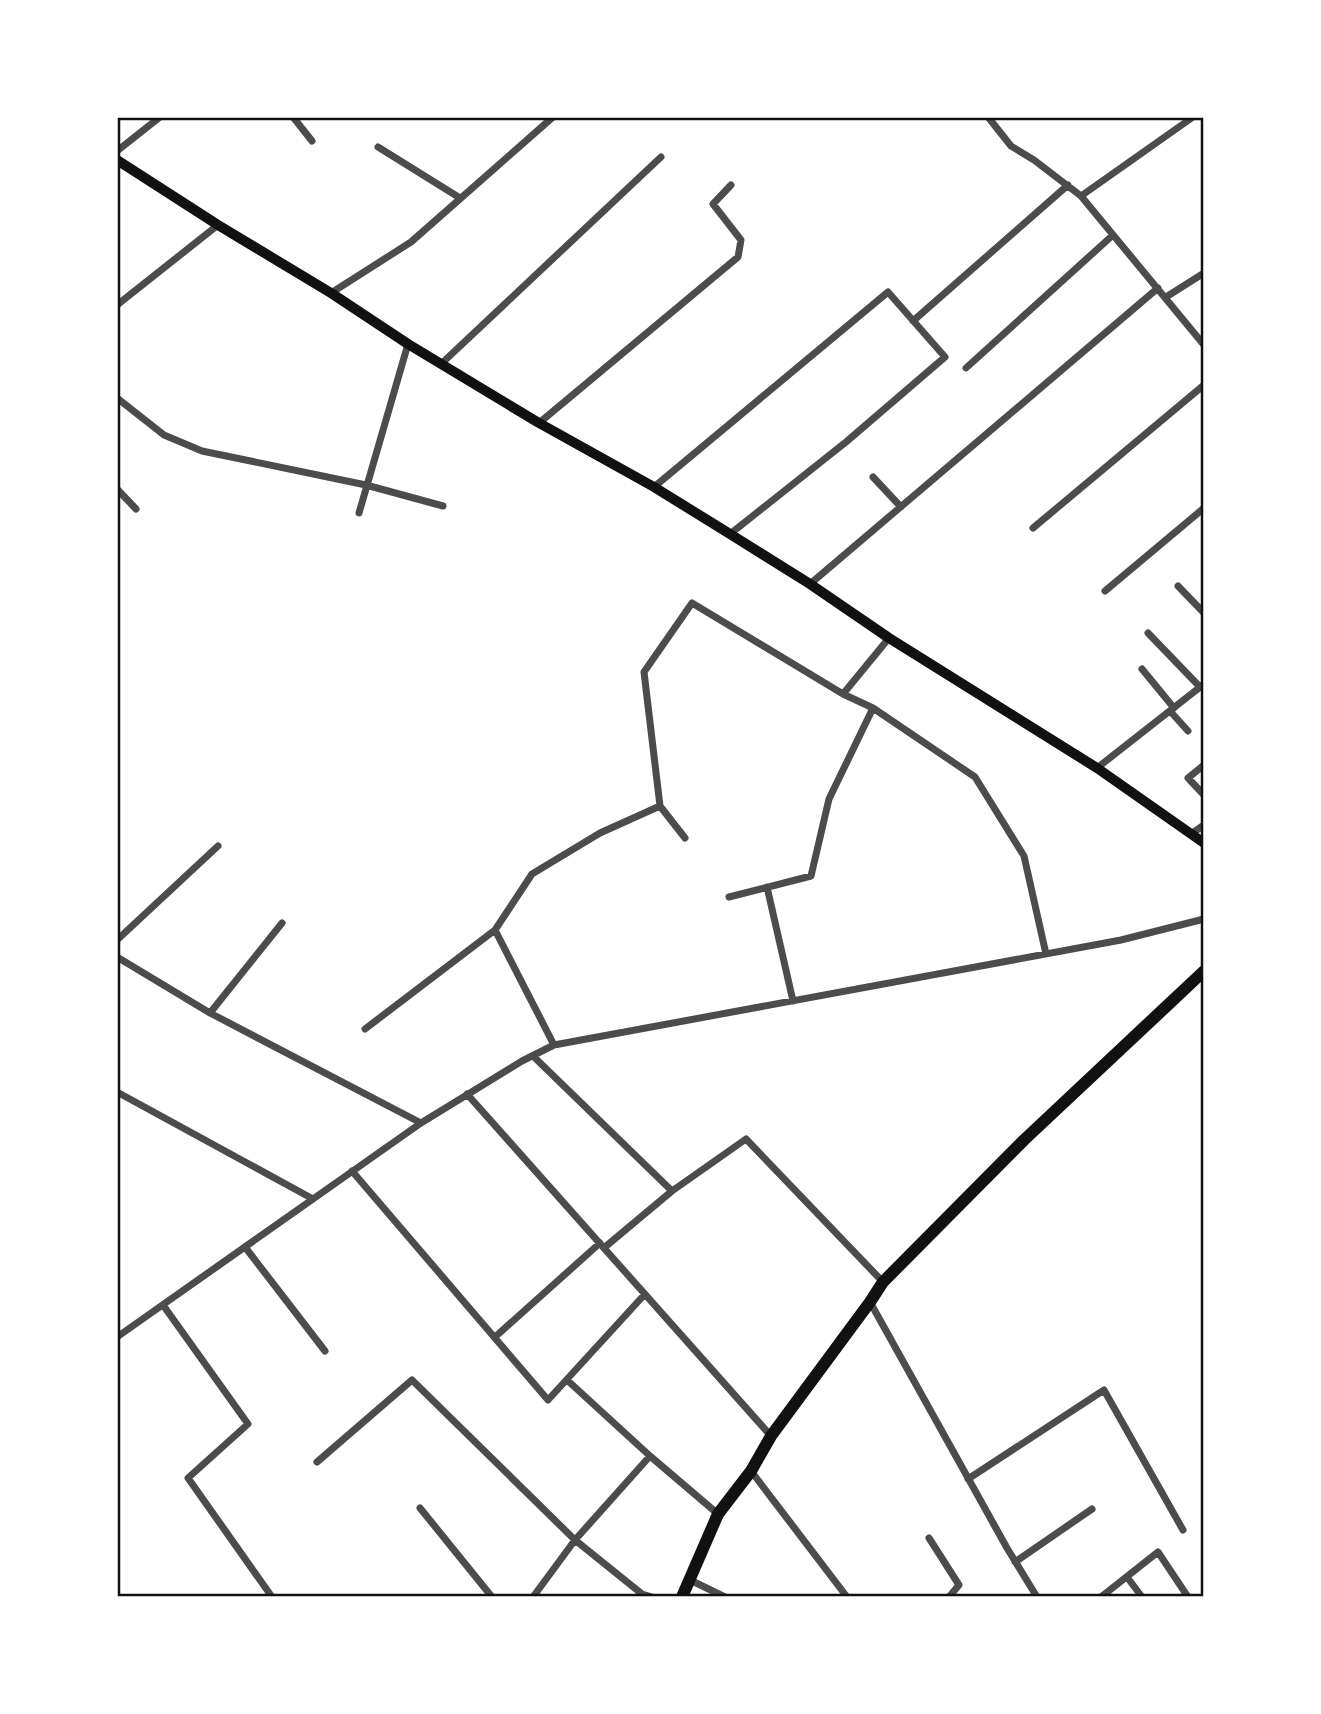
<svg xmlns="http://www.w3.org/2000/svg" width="1321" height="1714" viewBox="0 0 1321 1714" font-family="Raleway,sans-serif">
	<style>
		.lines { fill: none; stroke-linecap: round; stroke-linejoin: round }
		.minor { stroke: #4c4c4c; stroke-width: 7 }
		.secondary { stroke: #111; stroke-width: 10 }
		.primary { stroke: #111; stroke-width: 12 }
		.neatline { fill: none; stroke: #111; stroke-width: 2.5 }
	</style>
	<rect width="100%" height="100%" fill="#fff"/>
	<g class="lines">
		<path class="minor" d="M293,117L312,141
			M988,117L1011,146L1034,160L1081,196L1204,345
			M378,147L460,198
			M117,151L160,117
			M1081,196L1193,117
			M331,293L411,242L553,117
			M1166,297L1204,273
			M117,305L218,225
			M913,321L1068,185
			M441,364L661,157
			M966,368L1113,235
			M117,398L164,435L202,451L366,485L443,506
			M539,423L738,257L741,240L713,204L731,185
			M873,477L901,507
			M654,487L888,292L945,357L846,442L730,534
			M117,489L136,509
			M359,513L408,344
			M1033,528L1204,385
			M810,584L1158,288
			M1178,586L1204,613
			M1105,591L1204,508
			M1148,633L1200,687
			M1142,669L1174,708
			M873,708L975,777L1024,856L1046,954
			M1170,711L1188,731
			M1204,765L1188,778L1204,795
			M1097,768L1204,684
			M1191,834L1204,825
			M685,838L660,806L644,672L692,603L843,694L889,638
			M767,887L793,1001
			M729,897L811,876L829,799L873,708L843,694
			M117,940L218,846
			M117,957L210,1013L421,1123
			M210,1013L282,923
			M365,1029L495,930
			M554,1045L495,930L532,874L600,833L660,806
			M533,1056L672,1191
			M117,1092L313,1199
			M467,1094L771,1436
			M352,1171L548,1400L645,1294
			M245,1247L325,1351
			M605,1247L672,1191L746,1139L883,1282
			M870,1302L1007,1548L1037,1597
			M163,1305L248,1424L188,1478L272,1597
			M117,1337L421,1123L522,1061L554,1045L1121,940L1204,919
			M495,1337L600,1243
			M567,1380L650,1456L718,1514
			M317,1462L412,1380L575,1540L642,1594L652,1597
			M751,1471L847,1597
			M968,1479L1104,1390L1183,1530
			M420,1508L492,1597
			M929,1538L959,1585L949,1597
			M1015,1562L1092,1509
			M1127,1577L1142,1597
			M688,1579L725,1597
			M533,1597L575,1540L650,1456
			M1101,1597L1158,1552L1188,1597"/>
		<path class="secondary" d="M117,160L218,225L331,293L408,344L539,423L654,487L730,534L810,584L889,638L1097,768L1204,843"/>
		<path class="primary" d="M682,1597L718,1514L751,1471L771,1436L870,1302L883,1282L1024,1140L1204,971"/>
	</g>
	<rect width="1321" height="1714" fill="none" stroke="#ffffff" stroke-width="238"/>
	<rect x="119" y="119" width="1083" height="1476" class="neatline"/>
</svg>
